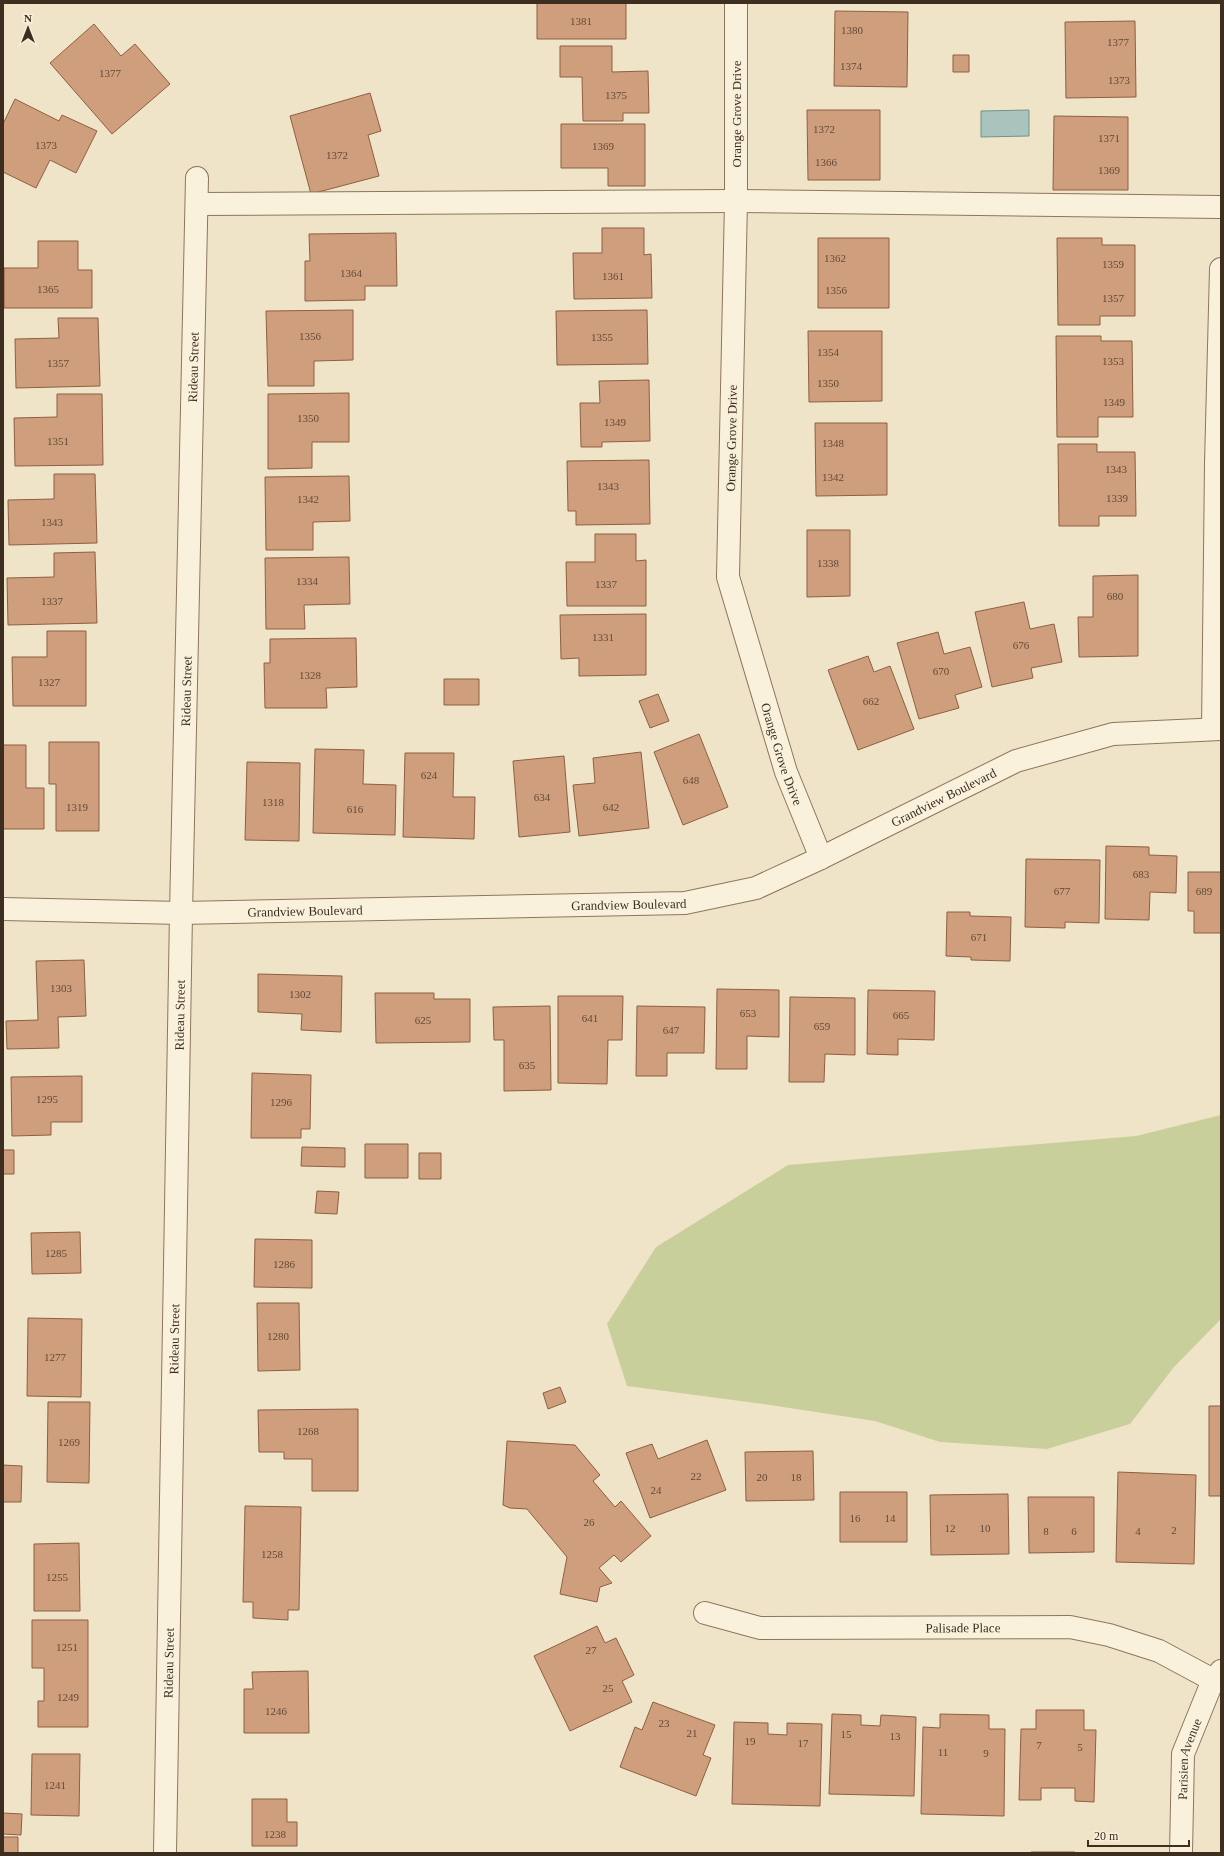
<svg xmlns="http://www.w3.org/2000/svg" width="1224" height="1856" viewBox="0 0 1224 1856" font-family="Georgia,serif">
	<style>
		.green { fill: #c9cf9b }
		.water { fill: #a9c4bc; stroke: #6f938a }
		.building { fill: #cf9f7d; stroke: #8d5f41 }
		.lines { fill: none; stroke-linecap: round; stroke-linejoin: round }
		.minor-casing { stroke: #8d765c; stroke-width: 24 }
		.minor { stroke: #faf1dc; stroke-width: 22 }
		.labels { text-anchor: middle; stroke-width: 4; stroke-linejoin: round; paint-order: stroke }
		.number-label { font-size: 11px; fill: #624a37 }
		.street-label { font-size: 13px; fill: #3d2e20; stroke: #f7eed8 }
	</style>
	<rect width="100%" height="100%" fill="#f0e4c8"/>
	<path class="green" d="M1221,1115V1319L1174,1367L1130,1424L1047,1449L940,1442L875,1421L763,1404L627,1386L607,1324L656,1247L788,1165L1136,1136Z"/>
	<path class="water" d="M1029,110V136L981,137V111Z"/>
	<path class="building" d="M537,3H626V39H537Z
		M835,11L908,12L907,87L834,86Z
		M1135,21L1136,97L1066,98L1065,22Z
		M94,24L121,56L135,44L170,84L112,134L50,63Z
		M560,46H612V72L648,71L649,113H623V121H583L582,77H560Z
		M953,55H969V72H953Z
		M370,93L381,131L368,135L379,176L311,194L290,116Z
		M15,99L59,121L62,115L97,131L76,173L50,160L36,188L3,172V124Z
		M807,110H880V180H808Z
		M1054,116L1128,117V190H1053Z
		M561,124H645V186H608V168H561Z
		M602,228H644V255L651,254L652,298L574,299L573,253H602Z
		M396,233L397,286H365V300L305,301V261H310L309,234Z
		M818,238H889V308H818Z
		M1057,238H1102V245H1135V316H1100V325H1058Z
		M38,241H78V270H92V308H4V268H38Z
		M353,310V360L314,361V386H268L266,311Z
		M647,310L648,364L557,365L556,311Z
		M58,318H98L100,386L16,388L15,339L59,338Z
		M808,331H882V401L809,402Z
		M1056,336H1101V341H1132L1133,417H1098V437H1057Z
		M649,380L650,441L602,442V447H581L580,403H600L599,381Z
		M349,393V442H312V468L268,469V394Z
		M57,394H102L103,465L15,466L14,418L57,417Z
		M815,423H887V495L816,496Z
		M1058,444H1097V452H1135L1136,516H1099V526H1059Z
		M649,460L650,524L576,525V511H568L567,461Z
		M54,474H95L97,543L9,545L8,500L54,499Z
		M349,476L350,521L313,522V550H266L265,477Z
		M807,530H850V596L807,597Z
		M595,534H636V561L646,560V606H567L566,562H595Z
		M95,552L97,623L8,625L7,578L54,577V553Z
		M349,557L350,604L304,605L305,629H266L265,558Z
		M1138,575V656L1079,657L1078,617H1093V576Z
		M1024,602L1030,629L1054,624L1062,662L1031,668L1033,678L992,687L975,612Z
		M646,614V675L579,676V658L561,659L560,615Z
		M47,631H86V706H13L12,657H47Z
		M938,632L944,654L970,647L982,687L955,695L959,708L919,719L897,643Z
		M356,638L357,687L326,688L327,708H265L264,663H270V639Z
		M868,656L874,672L890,666L914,729L858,750L828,670Z
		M444,679H479V705H444Z
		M658,694L669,721L650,728L639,701Z
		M699,734L728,807L683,825L654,752Z
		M49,742H99V831H56V784H49Z
		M3,745H26V788H44V829H3Z
		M315,749L364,750L363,784L396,785L395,835L313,833Z
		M641,752L649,828L579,836L573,785L595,783L593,758Z
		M405,753H454L453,797H475L474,839L403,837Z
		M564,756L570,832L519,837L513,761Z
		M247,762L300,763L299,841L245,840Z
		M1106,846L1149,847V855L1177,856L1176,893L1150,892L1149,920L1105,919Z
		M1026,859L1100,860L1099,923L1065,922V928L1025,927Z
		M1188,872H1221V933H1194V911H1188Z
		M947,912H970V916L1011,917L1010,961L971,960V957L946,956Z
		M84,960L86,1016L58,1017L59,1048L7,1049L6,1021L38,1020L36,961Z
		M258,974L342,976L341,1032L301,1030L302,1014L258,1012Z
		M717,989L779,990V1037L747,1036V1069H716Z
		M868,990L935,991L934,1040L898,1039V1055L867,1054Z
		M375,993H434V999H470V1042L376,1043Z
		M558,996H623L622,1040H608L607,1084L558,1083Z
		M790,997L855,998V1055L825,1054L824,1082H789Z
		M550,1006L551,1090L504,1091V1040H494L493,1007Z
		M637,1006L705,1007L704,1053H667V1076H636Z
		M252,1073L311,1075L310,1129H301V1138H251Z
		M82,1076V1122H51V1135L12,1136L11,1077Z
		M365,1144H408V1178H365Z
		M302,1147L345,1148V1167L301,1166Z
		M3,1150H14V1174H3Z
		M419,1153H441V1179H419Z
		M317,1191L339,1192L337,1214L315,1213Z
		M80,1232L81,1273L32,1274L31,1233Z
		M255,1239L312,1240V1288L254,1287Z
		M257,1303H299L300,1370L258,1371Z
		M28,1318L82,1319L81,1397L27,1396Z
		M560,1387L566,1402L548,1409L543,1393Z
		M48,1402H90L89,1483L47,1482Z
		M1209,1406H1221V1496H1209Z
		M358,1409V1491H312V1459H284V1452H259L258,1410Z
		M707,1440L726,1490L650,1518L626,1453L652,1444L658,1459Z
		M507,1441L575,1445L600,1475L593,1481L615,1507L621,1501L651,1536L621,1562L614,1555L599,1568L612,1583L600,1587L597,1602L560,1594L567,1557L527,1509L510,1508L503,1505Z
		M813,1451L814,1500L746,1501L745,1452Z
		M3,1465L22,1466L21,1502H3Z
		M1118,1472L1196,1475L1194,1564L1116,1562Z
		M840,1492H907V1542H840Z
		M1008,1494L1009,1554L931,1555L930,1495Z
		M1028,1497H1094V1552L1029,1553Z
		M245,1506L301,1507L299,1610H288V1620L253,1618V1602H243Z
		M79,1543L80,1611H34V1544Z
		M32,1620H88V1727H38V1701H44V1668H32Z
		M597,1626L605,1643L616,1638L634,1675L622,1681L632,1702L570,1731L534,1656Z
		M308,1671L309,1733H244V1689H253L252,1672Z
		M653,1702L715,1725L703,1755L711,1758L696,1796L620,1767L635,1727L642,1730Z
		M1036,1710H1084V1730H1096L1094,1802L1075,1801V1788H1041V1800H1019L1021,1729H1036Z
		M832,1714L861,1715V1725L880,1726L881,1715L916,1717L914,1796L829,1794Z
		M940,1714L989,1715V1729H1005L1004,1816L921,1814L923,1727L940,1728Z
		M734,1722L768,1723V1734L787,1735V1723L822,1724L820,1806L732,1804Z
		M32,1754H80L79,1816L31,1815Z
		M252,1799H287V1822H297V1846H252Z
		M3,1813L22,1814L21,1835L3,1834Z
		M3,1837H18V1853H3Z
		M1031,1852H1075V1853H1031Z"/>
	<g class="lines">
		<defs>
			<g id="minor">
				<path id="s1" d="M736,3V201L728,577L786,772L821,858"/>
				<path d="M197,204L736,201L1221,207"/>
				<path d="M1213,729L1216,464L1221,269"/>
				<path id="s2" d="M3,909L181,913L685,903L756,888L821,858L1016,761L1113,734L1221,729"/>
				<path id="s3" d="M705,1613L760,1628L1070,1627L1109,1635L1159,1651L1213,1680"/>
				<path id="s4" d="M165,1853L181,913L197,178"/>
				<path id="s5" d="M1181,1853L1183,1754L1213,1680L1221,1671"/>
			</g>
		</defs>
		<use href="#minor" class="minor-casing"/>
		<use href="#minor" class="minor"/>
	</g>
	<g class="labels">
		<g class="number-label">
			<text x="581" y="25">1381</text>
			<text x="852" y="34">1380</text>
			<text x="1118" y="46">1377</text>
			<text x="851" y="70">1374</text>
			<text x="110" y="77">1377</text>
			<text x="1119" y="84">1373</text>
			<text x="616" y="99">1375</text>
			<text x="824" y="133">1372</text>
			<text x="1109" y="142">1371</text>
			<text x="46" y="149">1373</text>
			<text x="603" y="150">1369</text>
			<text x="337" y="159">1372</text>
			<text x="826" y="166">1366</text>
			<text x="1109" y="174">1369</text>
			<text x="835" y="262">1362</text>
			<text x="1113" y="268">1359</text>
			<text x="351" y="277">1364</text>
			<text x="613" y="280">1361</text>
			<text x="48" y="293">1365</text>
			<text x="836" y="294">1356</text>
			<text x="1113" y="302">1357</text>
			<text x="310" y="340">1356</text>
			<text x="602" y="341">1355</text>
			<text x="828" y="356">1354</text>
			<text x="1113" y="365">1353</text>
			<text x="58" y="367">1357</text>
			<text x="828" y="387">1350</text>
			<text x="1114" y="406">1349</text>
			<text x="308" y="422">1350</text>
			<text x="615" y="426">1349</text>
			<text x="58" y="445">1351</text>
			<text x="833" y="447">1348</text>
			<text x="1116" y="473">1343</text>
			<text x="833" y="481">1342</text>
			<text x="608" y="490">1343</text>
			<text x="1117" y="502">1339</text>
			<text x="308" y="503">1342</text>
			<text x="52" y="526">1343</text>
			<text x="828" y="567">1338</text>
			<text x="307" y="585">1334</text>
			<text x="606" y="588">1337</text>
			<text x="1115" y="600">680</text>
			<text x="52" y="605">1337</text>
			<text x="603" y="641">1331</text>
			<text x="1021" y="649">676</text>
			<text x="941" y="675">670</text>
			<text x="310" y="679">1328</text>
			<text x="49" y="686">1327</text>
			<text x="871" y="705">662</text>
			<text x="429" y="779">624</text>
			<text x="691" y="784">648</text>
			<text x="542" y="801">634</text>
			<text x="273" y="806">1318</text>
			<text x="77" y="811">1319</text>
			<text x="611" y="811">642</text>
			<text x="355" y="813">616</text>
			<text x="1141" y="878">683</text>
			<text x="1062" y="895">677</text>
			<text x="1204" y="895">689</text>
			<text x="979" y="941">671</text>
			<text x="61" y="992">1303</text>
			<text x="300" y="998">1302</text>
			<text x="748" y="1017">653</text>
			<text x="901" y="1019">665</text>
			<text x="590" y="1022">641</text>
			<text x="423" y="1024">625</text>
			<text x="822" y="1030">659</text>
			<text x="671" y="1034">647</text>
			<text x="527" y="1069">635</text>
			<text x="47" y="1103">1295</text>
			<text x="281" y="1106">1296</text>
			<text x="56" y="1257">1285</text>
			<text x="284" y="1268">1286</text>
			<text x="278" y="1340">1280</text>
			<text x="55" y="1361">1277</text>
			<text x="308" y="1435">1268</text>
			<text x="69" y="1446">1269</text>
			<text x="696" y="1480">22</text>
			<text x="762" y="1481">20</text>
			<text x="796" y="1481">18</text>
			<text x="656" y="1494">24</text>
			<text x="855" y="1522">16</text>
			<text x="890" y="1522">14</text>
			<text x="589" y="1526">26</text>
			<text x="950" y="1532">12</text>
			<text x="985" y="1532">10</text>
			<text x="1174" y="1534">2</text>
			<text x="1046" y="1535">8</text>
			<text x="1074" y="1535">6</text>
			<text x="1138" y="1535">4</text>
			<text x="272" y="1558">1258</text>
			<text x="57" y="1581">1255</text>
			<text x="67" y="1651">1251</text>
			<text x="591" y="1654">27</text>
			<text x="608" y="1692">25</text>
			<text x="68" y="1701">1249</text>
			<text x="276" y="1715">1246</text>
			<text x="664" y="1727">23</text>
			<text x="692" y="1737">21</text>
			<text x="846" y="1738">15</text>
			<text x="895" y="1740">13</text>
			<text x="750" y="1745">19</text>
			<text x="803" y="1747">17</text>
			<text x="1039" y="1749">7</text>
			<text x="1080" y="1751">5</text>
			<text x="943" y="1756">11</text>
			<text x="986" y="1757">9</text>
			<text x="55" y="1789">1241</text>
			<text x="275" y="1838">1238</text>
		</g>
		<g class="street-label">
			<text transform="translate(736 114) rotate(-90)" y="5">Orange Grove Drive</text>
			<text dy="5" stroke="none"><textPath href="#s4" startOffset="1486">Rideau Street</textPath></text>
			<text transform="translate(731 438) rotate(-89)" y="5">Orange Grove Drive</text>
			<text dy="5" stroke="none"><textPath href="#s4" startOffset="1162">Rideau Street</textPath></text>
			<text dy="5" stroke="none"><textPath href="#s1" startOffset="759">Orange Grove Drive</textPath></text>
			<text dy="5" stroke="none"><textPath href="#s2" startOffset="963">Grandview Boulevard</textPath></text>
			<text dy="5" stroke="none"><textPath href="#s2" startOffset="626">Grandview Boulevard</textPath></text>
			<text dy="5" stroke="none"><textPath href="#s2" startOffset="302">Grandview Boulevard</textPath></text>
			<text dy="5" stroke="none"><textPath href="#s4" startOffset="838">Rideau Street</textPath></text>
			<text dy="5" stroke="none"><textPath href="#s4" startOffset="514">Rideau Street</textPath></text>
			<text dy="5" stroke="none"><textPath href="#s3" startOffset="260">Palisade Place</textPath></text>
			<text dy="5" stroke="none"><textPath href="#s4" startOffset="190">Rideau Street</textPath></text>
			<text dy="5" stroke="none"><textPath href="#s5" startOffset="95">Parisien Avenue</textPath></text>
		</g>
	</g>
	<rect width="1224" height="1856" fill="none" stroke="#3d2e20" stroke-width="8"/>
	<g transform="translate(28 28)" stroke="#f7eed8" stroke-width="3" paint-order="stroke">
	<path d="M0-3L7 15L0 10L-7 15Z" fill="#3d2e20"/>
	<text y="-6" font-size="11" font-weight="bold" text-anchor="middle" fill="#3d2e20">N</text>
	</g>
	<path d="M1088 1840v6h101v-6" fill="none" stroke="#3d2e20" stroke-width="2"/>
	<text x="1094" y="1840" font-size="12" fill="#3d2e20" stroke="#f7eed8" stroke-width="3" paint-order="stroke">20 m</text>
</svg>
